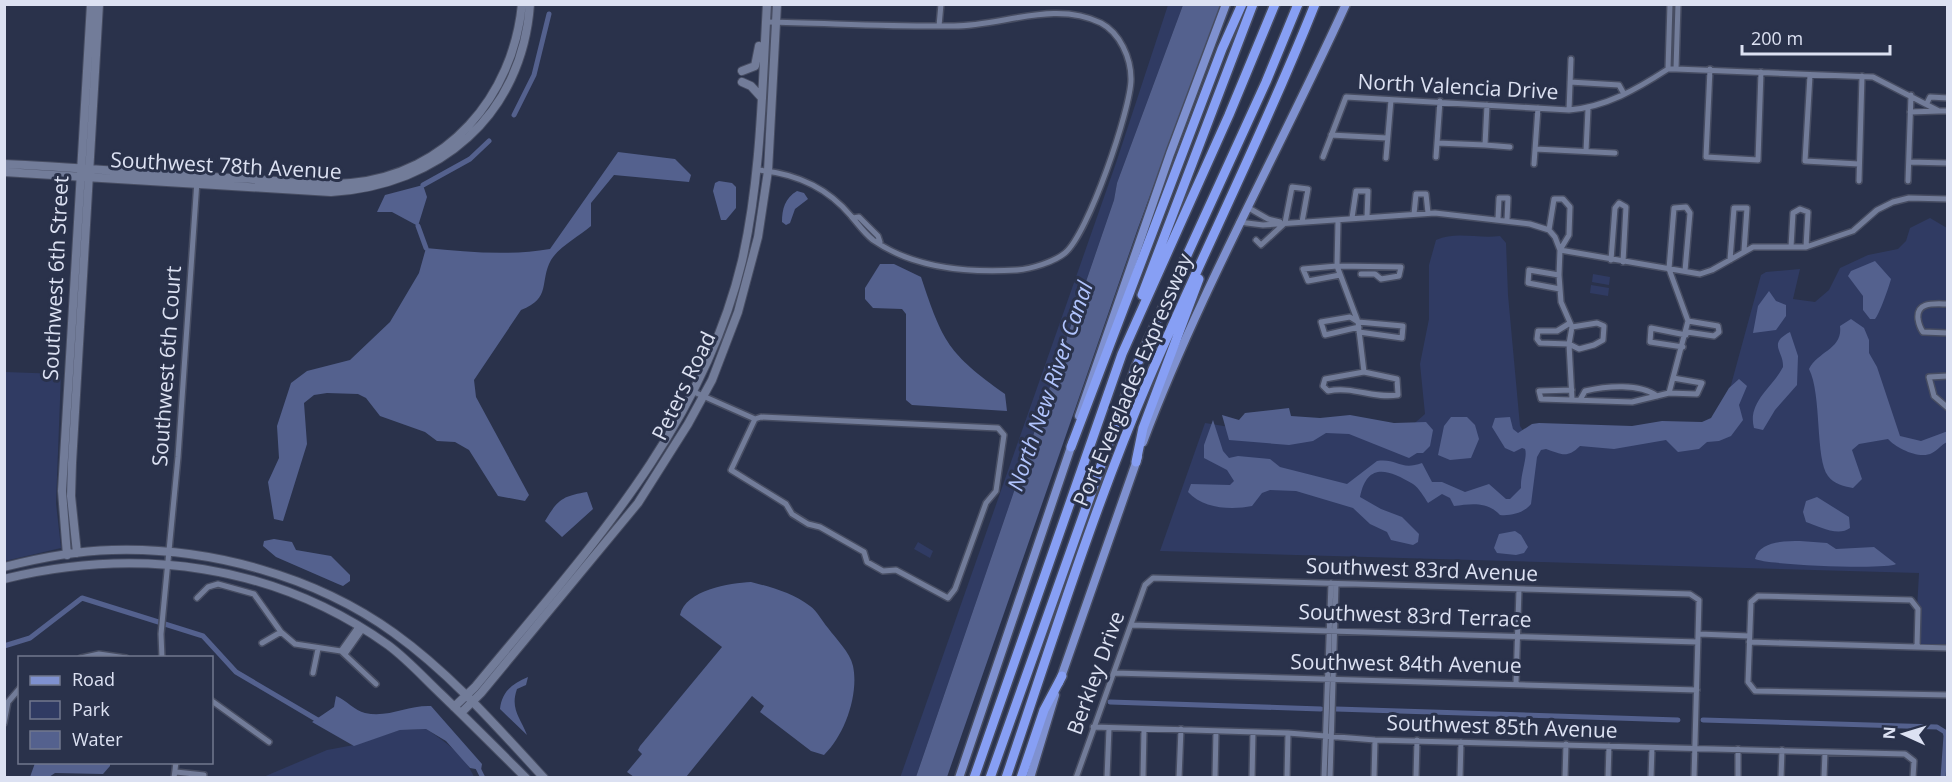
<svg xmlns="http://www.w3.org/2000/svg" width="1952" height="782" viewBox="0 0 1952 782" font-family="'Open Sans',sans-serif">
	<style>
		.green { fill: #303b63 }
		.water { fill: #54618e }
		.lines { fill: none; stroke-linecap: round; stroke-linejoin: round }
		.canal { stroke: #54618e; stroke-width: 5 }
		.street-casing { stroke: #474d62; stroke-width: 8 }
		.secondary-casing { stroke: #474d62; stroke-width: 10 }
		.primary-casing { stroke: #474d62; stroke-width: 11 }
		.highway-casing { stroke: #474d62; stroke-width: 12 }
		.street { stroke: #727c99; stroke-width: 5 }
		.secondary { stroke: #727c99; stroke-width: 8 }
		.primary { stroke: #7f91d0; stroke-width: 8 }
		.highway { stroke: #879ff4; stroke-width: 9 }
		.labels { text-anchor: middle; stroke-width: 6; stroke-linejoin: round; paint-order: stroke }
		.street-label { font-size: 21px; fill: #dce1f2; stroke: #2a324b }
		.water-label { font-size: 22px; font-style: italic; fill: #b1c4fd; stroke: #2a324b }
	</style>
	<rect width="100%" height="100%" fill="#2a324b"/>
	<path class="green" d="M1168,5H1183L1117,183L1114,200L916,777L900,778L1116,163Z
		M1930,218L1947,228V647L1915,646L1919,573L1160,551L1205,423L1236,428L1408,429L1425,414L1420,364L1429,319V265L1436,240C1456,231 1478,239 1500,236L1506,243L1508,295L1520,426L1528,438L1720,426L1718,416L1731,385L1761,275L1766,272L1800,269L1793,299L1815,302L1829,290L1840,268L1868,255L1898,249L1906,241L1910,228Z
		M1593,274L1610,277L1609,285L1592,282Z
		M1591,285L1609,288L1608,296L1590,293Z
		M5,372L61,374L56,503L61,548L5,561Z
		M918,542L933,551L930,558L914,549Z
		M426,729C445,741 465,756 474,777L261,778L327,750L354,745L400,730Z"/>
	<path class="water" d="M1183,5H1221L1138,228L947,777H916L1114,200L1117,183Z
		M618,152L675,159L691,175L689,182L614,175L591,203V226C579,236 559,247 551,260C539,282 552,298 521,310L474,380L476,397L529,495L525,501L498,496L469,450L455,442L437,441L425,432L380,416L366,398L358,394L327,393L314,395L304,403L307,444L283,521L274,519L268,482L279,458L277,426L291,383L307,371L350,360L390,322L419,273L426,248C467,252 509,256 550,249Z
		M719,181L732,183L736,187V208L726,220H721L713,191L715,183Z
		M423,185L427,197L418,226L392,212H377L385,195Z
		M797,191L804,193L808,199L795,209L790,223L786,225L782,222C782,209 785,198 797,191Z
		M1875,261L1891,279C1889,287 1879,315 1875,319H1870L1863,310V296L1848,276L1851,271Z
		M880,264H894L921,277C943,343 948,353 1005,394L1007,411L912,405L906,400V314L902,309L873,308L865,299V288Z
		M1769,291L1776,301L1786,305V316L1776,330L1753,333L1758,306Z
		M1851,319L1864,328L1869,340V353L1877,367L1900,436L1921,441L1948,431L1947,442C1941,445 1938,450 1932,453C1920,460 1896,448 1888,439L1859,444L1852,450L1862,479L1853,488C1843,486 1834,484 1828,476C1815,459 1822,394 1809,369C1818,351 1843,349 1840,326Z
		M1790,332L1798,356L1797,385L1775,410L1763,430L1754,428C1747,402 1773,387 1783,367C1784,351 1767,344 1790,332Z
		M1739,379L1747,386L1739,405L1743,420L1731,436L1719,441L1707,442L1699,449L1678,452L1666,440L1614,449L1580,446C1567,459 1561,454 1546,449L1541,450L1537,457L1531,504C1524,513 1511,516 1500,515C1487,501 1471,504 1454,506L1450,498L1442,494L1428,503C1424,497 1419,488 1413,484C1388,469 1367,462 1360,497L1381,509L1402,517L1419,534L1418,542L1413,545L1391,540L1387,532L1370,524L1353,508L1296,491L1270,490L1262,493L1252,506C1232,510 1203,509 1188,492L1191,484L1230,485L1234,481L1227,470L1204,458V445L1213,420L1223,451L1229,458L1238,456L1270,459L1280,467L1347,484L1377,461C1397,458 1400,471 1422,463L1432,482H1442L1465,492L1489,484L1506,499H1510L1521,488C1520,475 1528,457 1525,449L1522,448L1514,452L1505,448L1492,427L1495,418L1510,417L1513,429L1518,433L1532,424L1539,423L1632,426L1662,421L1702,422L1711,418L1729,388Z
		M1289,408L1291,416L1320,418L1350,415L1394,423L1426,422L1433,430L1430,446L1423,453H1417L1409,458L1349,434L1326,433L1313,441L1289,445L1229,440L1222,415L1239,420L1245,413Z
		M1451,417H1467L1475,425L1479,439L1471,458L1450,460L1438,455L1444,426Z
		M587,492L593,509L562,537L545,521C558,499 563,496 587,492Z
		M1817,497L1849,517L1850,528C1838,537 1818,526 1806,522L1803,512L1806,501Z
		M1515,531L1521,535L1528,547L1524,553L1516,555L1497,553L1494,548L1499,534Z
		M274,539L292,542L296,550L331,556L350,575V581L343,586L338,584L276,557L263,546L264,541Z
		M1800,541L1827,543L1836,549L1874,547L1896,564C1887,570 1767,565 1755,559C1759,541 1785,541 1800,541Z
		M751,582C771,587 793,593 810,606C817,611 822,621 828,628C836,639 850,652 853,666C859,694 845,735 824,755L811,751L760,712L764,706L752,696L686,777H634L627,772L642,754L638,750L640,746L722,647L680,615C685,590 730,583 751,582Z
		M528,677L526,685L517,689C510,709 520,717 527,735L500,709C502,691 512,684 528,677Z
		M336,696C346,700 355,711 365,713C389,718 408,705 431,706L482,764L481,770L470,768L446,741L426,729L400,730L354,746L312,722L334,707Z
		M35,763L110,762V766L103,774L55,773L49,777H30Z"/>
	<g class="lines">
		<path class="canal" d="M514,115L534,75L549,14
			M423,185L470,159L489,141
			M418,226L426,248
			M4,646L30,638L82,598L203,636L236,672L321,722
			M1110,702L1321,709
			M1336,709L1678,720
			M1703,720L1937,727L1945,732L1946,736L1943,778
			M477,766L483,778"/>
		<defs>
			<path id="street" d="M939,26L941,4
				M1668,69L1670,4
				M1676,69L1678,4
				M1710,69L1706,157L1758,160L1761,72
				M1810,75L1805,161L1859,164
				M1570,82L1619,85L1624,94
				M1927,103L1930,97L1948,98
				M1569,110L1571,59
				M1910,112L1939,111
				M1331,135L1387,138
				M1437,143L1485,145L1487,105
				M1485,145L1510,147
				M1535,149L1615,153
				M1586,151L1588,109
				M1323,157L1346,97L1569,110C1606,107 1637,89 1668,69H1676L1873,77L1939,111H1948
				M1436,157L1440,101
				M1386,158L1391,100
				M1909,162L1948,163
				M1534,164L1538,108
				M757,170C794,173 827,187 851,216C858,224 864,233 873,240C913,268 968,273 1017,270C1031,269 1054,262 1065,253C1088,234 1131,109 1131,79C1131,58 1120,33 1101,23C1054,0 1003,26 954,26C891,27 828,23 766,22
				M1859,181L1862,76
				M1908,181L1911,95
				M1247,207L1268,219L1280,222
				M1414,214L1416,194H1426L1428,213
				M853,218L859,217L878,236L880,242
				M1352,218L1356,191H1368L1367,217
				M1498,219L1499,198H1508L1507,220
				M1338,221L1337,266L1358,322L1364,372
				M1239,222L1263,225L1435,213L1530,224L1549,230L1555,237L1560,250L1700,274L1712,270L1753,247H1806L1853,231L1877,210L1893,202L1909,198L1948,199
				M1549,230L1554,199H1563L1570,207L1569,235L1560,250L1559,275L1561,302L1572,327L1569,344L1572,399
				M1256,240L1261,245L1285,223L1292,187L1308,189L1302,222
				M1791,247L1793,213L1800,209L1808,212L1806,247
				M1611,260L1615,208L1619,203L1626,207L1623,262
				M1730,260L1734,208H1747L1744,251
				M1340,275L1308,281L1303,269L1337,266L1401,267L1399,276L1381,279L1375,274H1361
				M1559,275L1529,270L1528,283L1560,289
				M1948,304C1935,304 1916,301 1918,319C1919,325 1920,328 1923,332L1948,333
				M1570,323L1557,331H1538L1537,339L1540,343L1569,344L1579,349L1594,345L1603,340L1604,326L1597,323L1572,327
				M1359,327L1325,335L1321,322L1350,317L1358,322L1403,326L1402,338L1359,332
				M1687,332L1714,336L1719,332L1718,326L1688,321
				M1683,347L1650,342L1651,328L1686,335
				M1364,372L1397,379L1398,395C1373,399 1354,386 1328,391L1323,386L1325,379Z
				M1948,376L1929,377L1934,396L1948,408
				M1572,390L1539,391L1541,399L1632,402L1669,393L1697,394L1702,383L1673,378
				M694,392L755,419L761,417L998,428L1004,435L996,491L986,503L955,589L948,598L896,570L883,571L867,562L864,552L820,527L808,524L792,514L786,504L731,470L755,419
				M1669,393L1688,321L1669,269L1674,208L1686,207L1690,213L1685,271
				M1580,400L1585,391C1606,386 1640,383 1657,396
				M197,598L208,587L218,584L254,594L281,632L295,644L341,651L376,684
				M1131,625L1698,642
				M1699,634L1749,636
				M1749,642L1948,648
				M262,643L281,632
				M1917,647L1918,609L1911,600L1758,596L1751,602L1748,682L1755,691L1948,695
				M341,651L358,627
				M345,654L362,630
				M81,658L99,654L126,658
				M162,658L161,634L178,457L197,181
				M313,673L318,649
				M1114,673L1697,690
				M1516,683L1519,589
				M212,701L269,742
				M8,702L20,688
				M4,723L8,702
				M1093,727L1288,733L1375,740L1905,754L1914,761L1913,778
				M176,772L204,775
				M174,778L176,762
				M1076,778L1145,585L1153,578L1690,594L1699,600L1694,778
				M1107,778L1109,728
				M1143,778L1144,729
				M1179,778L1181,729
				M1215,778L1216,731
				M1252,778L1253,732
				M1287,778L1288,733
				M1324,778L1331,583
				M1330,778L1336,584
				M1374,778L1375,740
				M1416,778L1417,740
				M1460,778L1461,742
				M1565,778L1566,744
				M1608,778L1609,746
				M1651,778L1652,748
				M1738,778V749
				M1781,778L1782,750
				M1824,778L1825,752"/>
			<path id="secondary" d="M742,71L755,66L759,46
				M742,82L751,86L761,97
				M4,164C80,167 156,175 232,178C271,179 312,187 351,183C447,174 513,97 522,4
				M4,172L331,192C439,185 522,116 530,4
				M77,553L71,496L72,463L99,4
				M67,555L62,491L91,4
				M4,567C39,558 76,551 112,550C209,547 315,576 394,633C451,674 497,727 544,778
				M4,579C138,546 274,564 388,645C407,659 424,678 442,695C470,722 498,750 526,778
				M454,707L475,687C582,557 702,430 742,261C761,177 762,90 767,4
				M461,713L481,693L638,503L688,424L712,380L738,312L758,237L768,171L777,4"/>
			<path id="primary" d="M1079,416L1170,154L1226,4
				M1143,442C1200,291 1279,151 1346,4
				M1059,683L1138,457
				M959,778L1073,441
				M1030,778L1055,695"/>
			<path id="highway" d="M1142,295L1253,4
				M1071,447L1222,49L1242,4
				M1136,462L1143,428L1199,279
				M974,778L1122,354L1229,115L1275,4
				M990,778L1136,367L1266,82L1298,4
				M1006,778C1051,645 1093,510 1148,381C1202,255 1264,132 1315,4
				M1021,778L1044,710L1062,676"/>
		</defs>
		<use href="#street" class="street-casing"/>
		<use href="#secondary" class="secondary-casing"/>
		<use href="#primary" class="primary-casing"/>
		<use href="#highway" class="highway-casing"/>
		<use href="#street" class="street"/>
		<use href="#secondary" class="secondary"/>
		<use href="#primary" class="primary"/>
		<use href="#highway" class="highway"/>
	</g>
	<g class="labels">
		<g class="street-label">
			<text transform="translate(1458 87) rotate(3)" y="7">North Valencia Drive</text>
			<text transform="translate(226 166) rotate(3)" y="7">Southwest 78th Avenue</text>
			<text transform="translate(56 278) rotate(-87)" y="7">Southwest 6th Street</text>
			<text transform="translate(167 366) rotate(-86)" y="7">Southwest 6th Court</text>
			<text transform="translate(1133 380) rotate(-67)" y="7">Port Everglades Expressway</text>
			<text transform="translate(684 386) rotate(-64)" y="7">Peters Road</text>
			<text transform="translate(1422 570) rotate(2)" y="7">Southwest 83rd Avenue</text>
			<text transform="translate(1415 616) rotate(2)" y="7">Southwest 83rd Terrace</text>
			<text transform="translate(1406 664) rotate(1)" y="7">Southwest 84th Avenue</text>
			<text transform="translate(1096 673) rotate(-70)" y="7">Berkley Drive</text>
			<text transform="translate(1502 727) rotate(2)" y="7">Southwest 85th Avenue</text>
		</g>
		<g class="water-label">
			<text transform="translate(1050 386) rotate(-71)" y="8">North New River Canal</text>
		</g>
	</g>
	<rect width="1952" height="782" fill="none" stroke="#dce1f2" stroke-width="12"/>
	<rect x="18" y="656" width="195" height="108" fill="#2a324b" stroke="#71788e" stroke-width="1.5"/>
	<rect x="30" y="676" width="30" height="9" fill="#7f91d0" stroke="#71788e" stroke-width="1.5"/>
	<text x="72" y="686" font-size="18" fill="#dce1f2">Road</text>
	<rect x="30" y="701" width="30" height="18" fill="#303b63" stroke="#71788e" stroke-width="1.5"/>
	<text x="72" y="716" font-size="18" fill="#dce1f2">Park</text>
	<rect x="30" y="731" width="30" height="18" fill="#54618e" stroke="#71788e" stroke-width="1.5"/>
	<text x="72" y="746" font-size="18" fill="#dce1f2">Water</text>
	<g transform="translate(1904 734) rotate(274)" stroke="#2a324b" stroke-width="4.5" paint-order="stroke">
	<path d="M0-4.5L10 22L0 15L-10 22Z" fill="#dce1f2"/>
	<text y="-9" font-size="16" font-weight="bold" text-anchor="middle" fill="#dce1f2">N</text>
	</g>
	<path d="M1742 45v9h148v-9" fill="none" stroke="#dce1f2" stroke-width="3"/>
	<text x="1751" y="45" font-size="18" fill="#dce1f2" stroke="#2a324b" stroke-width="4.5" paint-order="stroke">200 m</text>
</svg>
